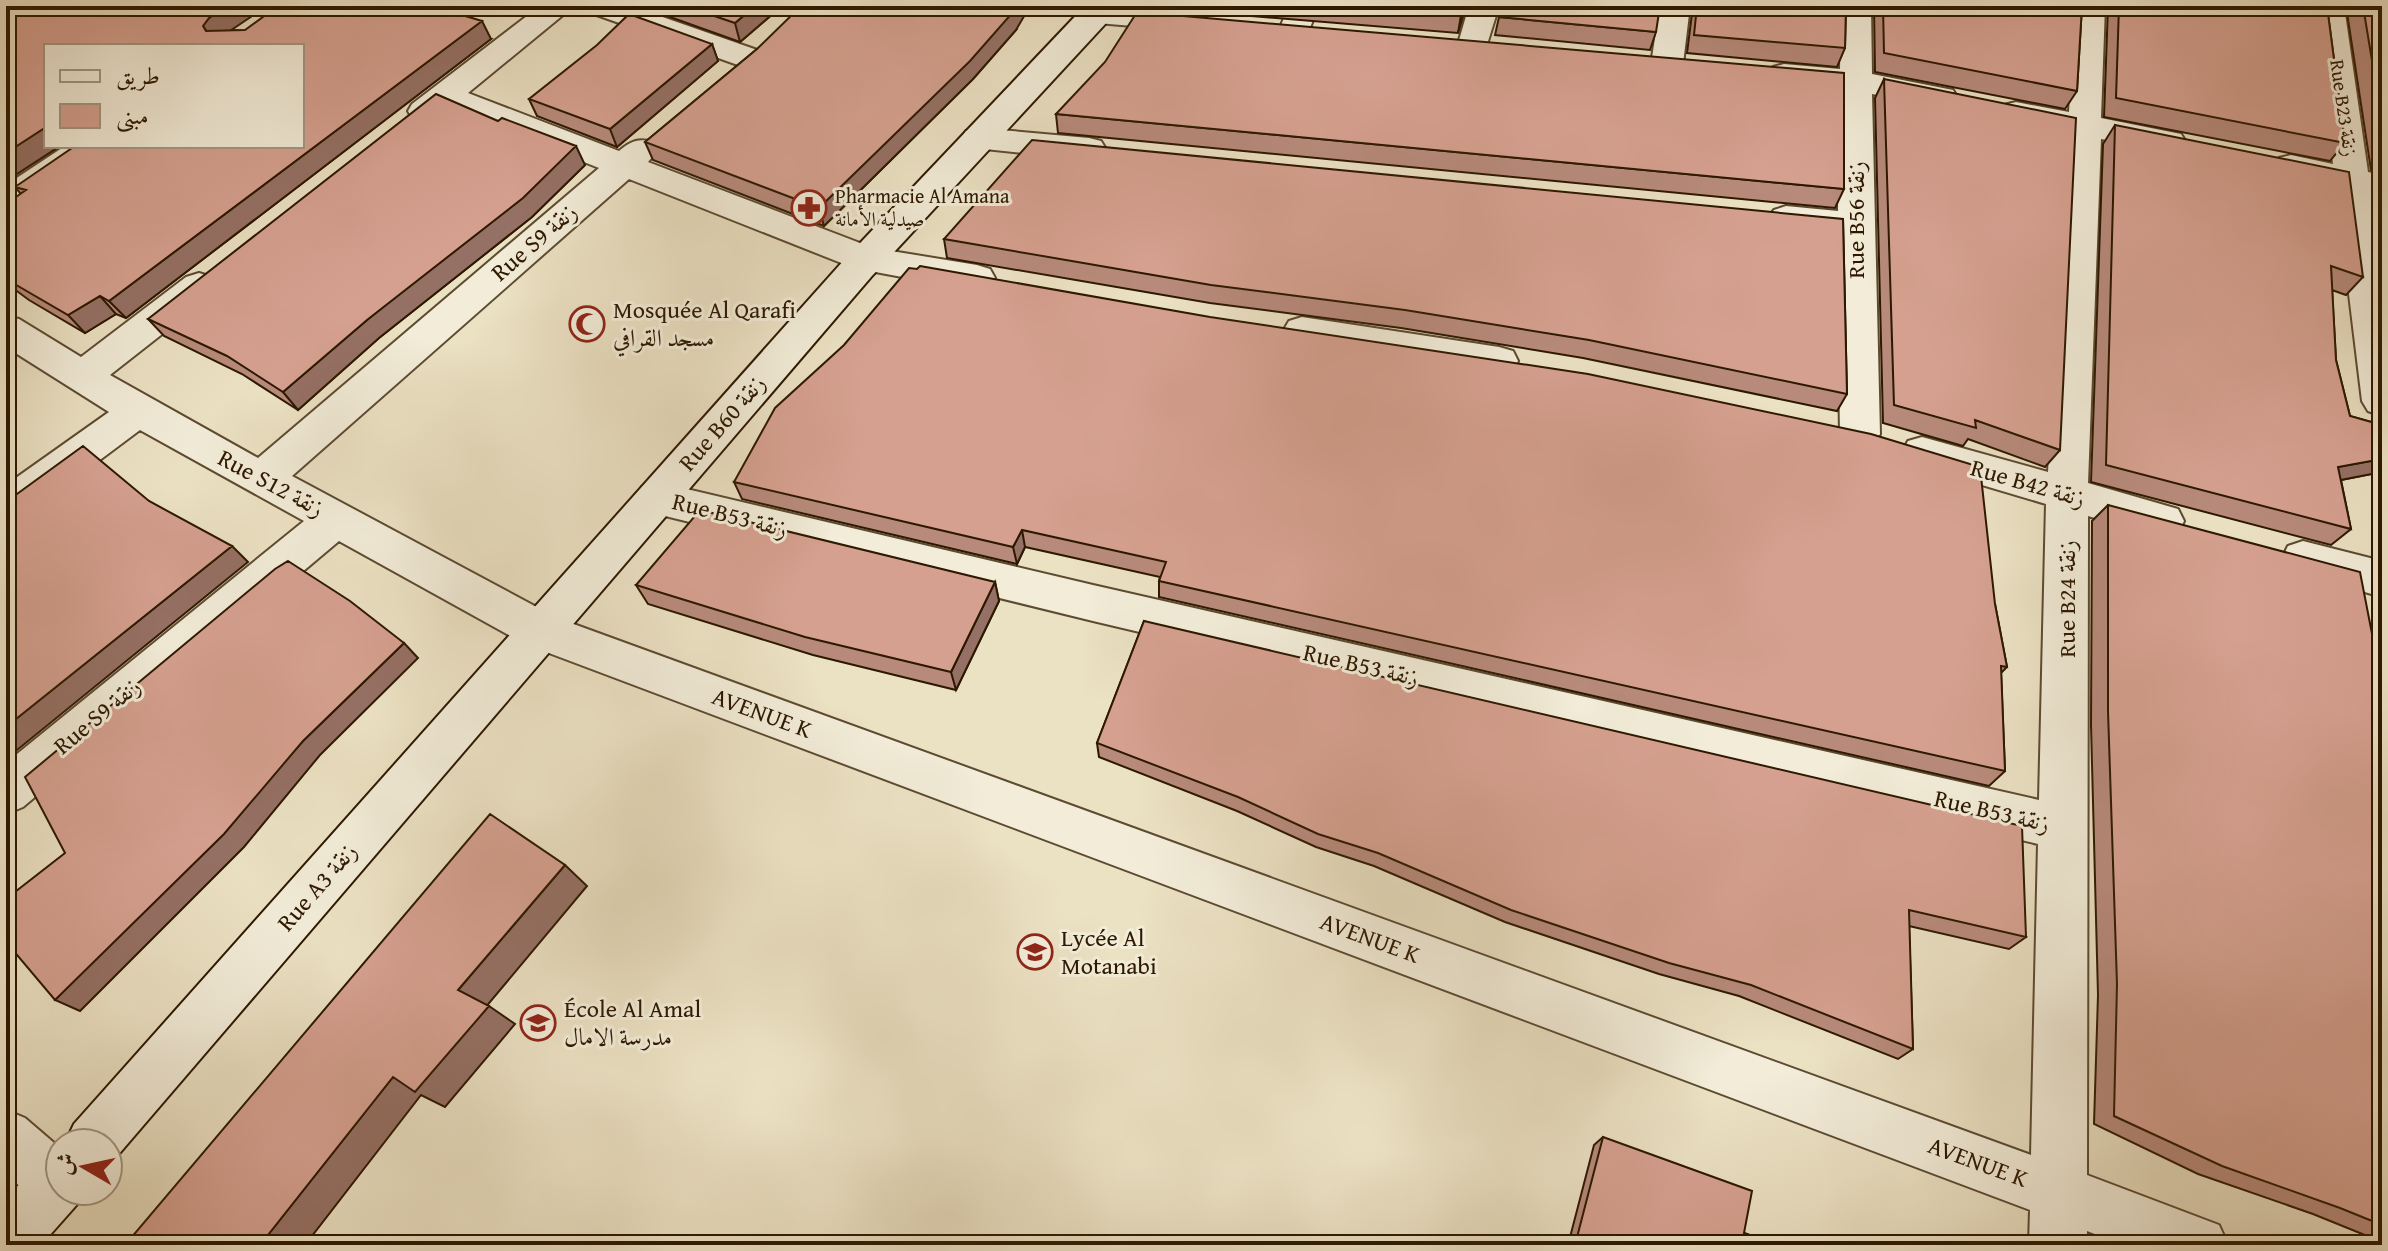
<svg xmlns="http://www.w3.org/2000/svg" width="2388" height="1251" viewBox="0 0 2388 1251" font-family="'Gentium Book Plus',Amiri,serif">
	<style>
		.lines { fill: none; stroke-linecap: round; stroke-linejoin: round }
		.street-casing { stroke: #5c4a31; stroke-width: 4 }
		.secondary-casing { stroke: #2d1800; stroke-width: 4 }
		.street { fill: #f2ecd8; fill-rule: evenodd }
		.secondary { fill: #f2ecd8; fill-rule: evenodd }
		.wall { fill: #b78a7b; stroke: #2d1800; stroke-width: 2 }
		.shaded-wall { fill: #957064; stroke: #2d1800; stroke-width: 2 }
		.building { fill: #d5a08f; stroke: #2d1800; stroke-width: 2 }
		.labels { text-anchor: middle; stroke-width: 6; stroke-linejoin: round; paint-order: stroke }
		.far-street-label { font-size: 20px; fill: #2d1800; stroke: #f2ecd8 }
		.far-poi-label { font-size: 20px; fill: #2d1800; stroke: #f2ecd8; text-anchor: start }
		.street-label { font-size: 24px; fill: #2d1800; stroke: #f2ecd8 }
		.poi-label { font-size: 24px; fill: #2d1800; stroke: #f2ecd8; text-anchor: start }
	</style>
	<rect width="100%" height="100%" fill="#ebe1c3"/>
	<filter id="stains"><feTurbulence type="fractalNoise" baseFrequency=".0025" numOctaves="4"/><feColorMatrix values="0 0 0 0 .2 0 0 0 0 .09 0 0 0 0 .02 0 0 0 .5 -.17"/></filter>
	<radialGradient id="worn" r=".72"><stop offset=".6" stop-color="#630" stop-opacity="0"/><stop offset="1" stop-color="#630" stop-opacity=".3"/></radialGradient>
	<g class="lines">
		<defs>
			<path id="street" d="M540,6H574L468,93L619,151C631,141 638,138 653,142L658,150L648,162L873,248L977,265L990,269L995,278L990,287L977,291L854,268L629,179L292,476L557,618L2031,1155L2038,844L1093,621L657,514L642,509L636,498L642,487L657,482L1093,585L2039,800L2046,504L1908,463L1902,452L1908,441L1922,437L2048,472L2067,133L2004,119L2000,112L2004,105L2016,102L2069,112L2075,6H2105L2101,118L2181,134L2186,142L2181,150L2169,153L2101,139L2088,483L2178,509L2184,521L2178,533L2163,538L2088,516L2087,1175L2219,1225L2228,1245H2123L2087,1231V1245H2029L2030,1210L525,644L339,541L23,807L6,814V763L304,521L140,430L21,519L6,523V485L109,412L6,347V316L19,319L81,357L186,277L199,273L212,277L217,286L212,295L110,375L258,458L599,168L448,108C436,118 428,122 412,118L408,111L412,104Z
				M587,6H631L760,51L765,58L760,65L749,68L738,65L591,13Z
				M1095,6L1193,13L1204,15L1209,22L1204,29L1193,31L1085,22L1081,15L1085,8Z
				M1289,6H1319L1306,37L1295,39L1284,37L1279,30Z
				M1469,6H1499L1484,54L1473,57L1462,54L1457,47Z
				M1660,6H1690L1683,64L1678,71L1667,74L1656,71L1651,64Z
				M1841,6H1871L1872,74L1953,90L1957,97L1953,104L1941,107L1872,94L1880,434L1874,445L1860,449L1846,445L1840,434L1837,235L1774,226L1768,218L1774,210L1786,206L1838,211L1839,89L1773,81L1768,74L1773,67L1784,64L1840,69Z
				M2314,6H2344L2368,172L2382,175V197L2372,195L2382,266V416L2368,411L2362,401L2336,187L2279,174L2274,166L2279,158L2291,155L2333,164Z
				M978,128L1089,138L1101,141L1106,149L1101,157L1089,160L966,147L961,139L966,131Z
				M65,146H105L100,154L18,210L6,214V185Z
				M1302,317L1499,347L1513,351L1518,361L1513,371L1499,375L1289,341L1283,331L1289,321Z
				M2303,541L2382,561V597L2288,570L2282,558L2288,546Z
				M6,1110L25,1118L60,1148V1191H83L78,1203L58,1211L38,1203L6,1174Z"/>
			<path id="secondary" d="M1085,6H1115L1107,22L871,277L112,1162L108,1164V1143H65L74,1124L845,259Z
				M60,1153V1191H84L80,1201L41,1245H6V1199L40,1161Z"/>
		</defs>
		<use href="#street" class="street-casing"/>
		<use href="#secondary" class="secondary-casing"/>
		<use href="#street" class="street"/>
		<use href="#secondary" class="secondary"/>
	</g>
	<path class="wall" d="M11,6H267L230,30L491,39L126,318L116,314L85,333L29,300L6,283V204L21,194L15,187L302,146L46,46V146H60L6,181Z
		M468,6H505L492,13Z
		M654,6H782L740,42L656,12Z
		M1155,6H1466L1458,33L1155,8Z
		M1693,6H1846L1845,48L1837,67L1687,53Z
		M1874,6H2082L2077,91L2065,109L1875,72Z
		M2108,6H2327L2345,143L2330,161L2104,117Z
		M2346,6H2382V174L2371,170Z
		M1499,17L1656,32L1650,50L1495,35Z
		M1016,30L973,79L824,226L653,160L645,142L757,49Z
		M712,44L718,61L617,147L537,116L529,99Z
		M1884,79L2060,450L2045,467L1968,439L1963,446L1883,423L1875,98Z
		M1056,114L1844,189L1835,208L1058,133Z
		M2115,125L2363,277L2346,295L2332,290L2336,360L2350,416L2382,425V472L2341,480L2351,529L2331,545L2091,482L2103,144Z
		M585,165L532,217L379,338L298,410L242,374L164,336L148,319Z
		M2382,192V244L2376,199Z
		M1843,219L1847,394L1837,411L1583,358L1401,328L1210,303L947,258L944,239Z
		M734,482L1995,604L2007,667L2001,673L2005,771L1989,786L1159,597V581L1160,577L1025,547L1017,564L742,499Z
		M2108,505L2382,685V1242L2313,1214L2198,1174L2094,1124L2098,995L2091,725L2092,521Z
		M995,582L999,601L956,690L813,655L648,604L636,585Z
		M1144,621L2026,937L2009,949L1909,926L1913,1049L1898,1059L1739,996L1659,974L1505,922L1374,866L1316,847L1237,811L1099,757L1097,743Z
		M1603,1137L1744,1233L1777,1245H1568L1594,1145Z"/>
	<path class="shaded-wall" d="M228,6H267L221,37L216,44L203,26L209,18Z
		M488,6H505L492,13Z
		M755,6H782L740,42L735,23Z
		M1017,6H1030L1016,30L973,79L824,226L819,208Z
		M1464,6H1466L1458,33L1461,15Z
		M482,21L491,39L126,318L109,301Z
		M712,44L718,61L617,147L610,129Z
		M46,127V146H60L6,181V153Z
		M576,146L585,165L532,217L379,338L298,410L283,392L367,320Z
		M100,296L116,314L85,333L68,315Z
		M2382,459V472L2320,484L2338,467Z
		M1022,530L1025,547L1017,564L1013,547Z
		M232,546L248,562L6,759V727Z
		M995,582L999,601L956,690L951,672Z
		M404,643L418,658L320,755L244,847L80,1011L55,1000L303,741Z
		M565,865L587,886L485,1008L458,990Z
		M489,1006L515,1024L445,1107L421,1095L305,1245H260L393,1077Z"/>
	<path class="building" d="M11,6H228L209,18L203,26L206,31L245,30L278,6H432L482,21L109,301L100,296L68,315L6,279V204L26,190L15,187L75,146H302V46H46V127L6,153V9Z
		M685,6H755L735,23Z
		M801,6H1017L1014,11L970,61L819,208L645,142L757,49Z
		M1357,6H1464L1461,15Z
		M1501,6H1660L1656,32L1499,17Z
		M1697,6H1846L1845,48L1694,35Z
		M1883,6H2082L2077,91L1884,53Z
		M2119,6H2327L2345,143L2116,98Z
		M2363,6H2382V121Z
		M1137,12L1844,73V189L1056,114L1105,62Z
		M629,14L712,44L610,129L529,99L597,45Z
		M1884,79L2076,118L2060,450L1975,420L1976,428L1894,405Z
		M436,94L498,121L502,118L576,146L523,198L367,320L283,392L227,356L148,319Z
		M2115,125L2349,172L2363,277L2331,266L2336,360L2350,416L2382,425V459L2338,467L2351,529L2106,465Z
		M1032,140L1843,219L1847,394L1589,340L1405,310L1211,285L944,239Z
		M920,266L1210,317L1588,374L1871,434L1980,467L1995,604L2007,667L2001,666L2005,771L1159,581L1166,562L1022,530L1013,547L734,482L775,408L844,345L909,268L917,269Z
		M83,446L149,501L232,546L6,727V502Z
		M2108,505L2360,572L2382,685V1225L2340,1208L2222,1166L2114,1116L2117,984L2108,711Z
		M700,510L995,582L951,672L805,637L636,585Z
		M288,561L350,601L404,643L303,741L224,834L55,1000L6,942V899L65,853L25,777L275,569Z
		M1144,621L2022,826L2026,937L1909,910L1913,1049L1751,985L1669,963L1511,910L1378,853L1318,834L1238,797L1097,743Z
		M490,814L565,865L458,990L489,1006L415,1092L393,1077L260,1245H125Z
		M1603,1137L1752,1191L1744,1233L1777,1245H1575Z"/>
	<defs>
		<symbol id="pharmacy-ring" viewBox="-11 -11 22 22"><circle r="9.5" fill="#f2ecd8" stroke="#8f2418" stroke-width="1.5"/><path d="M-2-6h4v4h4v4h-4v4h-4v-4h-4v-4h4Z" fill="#8f2418"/></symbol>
		<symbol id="mosque-ring" viewBox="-11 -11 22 22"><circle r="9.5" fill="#f2ecd8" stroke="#8f2418" stroke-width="1.5"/><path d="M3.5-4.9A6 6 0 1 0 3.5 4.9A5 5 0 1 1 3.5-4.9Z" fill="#8f2418"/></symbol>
		<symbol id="school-ring" viewBox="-11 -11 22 22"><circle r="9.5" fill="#f2ecd8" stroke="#8f2418" stroke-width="1.5"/><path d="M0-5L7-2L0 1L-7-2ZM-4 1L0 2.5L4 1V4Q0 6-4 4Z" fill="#8f2418"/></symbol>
	</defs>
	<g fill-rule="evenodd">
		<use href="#pharmacy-ring" x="789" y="188" width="40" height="40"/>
		<use href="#mosque-ring" x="567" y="304" width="40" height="40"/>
		<use href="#school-ring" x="1015" y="932" width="40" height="40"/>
		<use href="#school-ring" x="518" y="1003" width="40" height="40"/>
	</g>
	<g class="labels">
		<g class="far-street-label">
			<text transform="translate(2344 108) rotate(82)" y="7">Rue B23 زنقة</text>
		</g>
		<g class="far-poi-label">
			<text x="835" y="203">Pharmacie Al Amana<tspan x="835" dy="23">صيدلية الأمانة</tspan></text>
		</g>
		<g class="street-label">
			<text transform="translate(1856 220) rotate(-90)" y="8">Rue B56 زنقة</text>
			<text transform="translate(534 242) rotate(-41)" y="8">Rue S9 زنقة</text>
			<text transform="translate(722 423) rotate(-49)" y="8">Rue B60 زنقة</text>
			<text transform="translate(271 483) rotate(28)" y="8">Rue S12 زنقة</text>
			<text transform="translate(2028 483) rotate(16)" y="8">Rue B42 زنقة</text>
			<text transform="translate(730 515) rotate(14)" y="8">Rue B53 زنقة</text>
			<text transform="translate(2067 599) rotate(-90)" y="8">Rue B24 زنقة</text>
			<text transform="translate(1361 665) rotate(13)" y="8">Rue B53 زنقة</text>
			<text transform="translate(762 713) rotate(20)" y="8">AVENUE K</text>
			<text transform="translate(97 716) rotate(-40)" y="8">Rue S9 زنقة</text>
			<text transform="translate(1992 811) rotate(13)" y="8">Rue B53 زنقة</text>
			<text transform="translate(317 887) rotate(-49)" y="8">Rue A3 زنقة</text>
			<text transform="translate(1370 938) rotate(20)" y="8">AVENUE K</text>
			<text transform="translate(1978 1162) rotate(20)" y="8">AVENUE K</text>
		</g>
		<g class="poi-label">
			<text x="613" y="318">Mosquée Al Qarafi<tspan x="613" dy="28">مسجد القرافي</tspan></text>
			<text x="1061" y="946">Lycée Al<tspan x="1061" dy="28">Motanabi</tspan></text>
			<text x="564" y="1017">École Al Amal<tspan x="564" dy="28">مدرسة الامال</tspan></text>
		</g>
	</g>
	<rect width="2388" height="1251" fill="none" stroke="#ebe1c3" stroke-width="32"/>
	<rect x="8" y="8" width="2372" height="1235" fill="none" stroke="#2d1800" stroke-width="4"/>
	<rect x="16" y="16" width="2356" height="1219" fill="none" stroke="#2d1800" stroke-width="2"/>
	<rect x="44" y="44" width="260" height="104" fill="#f2ecd8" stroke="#a39782" stroke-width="2"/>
	<rect x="60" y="70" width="40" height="12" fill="#f2ecd8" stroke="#a39782" stroke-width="2"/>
	<text x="116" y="84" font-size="24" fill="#2d1800">طريق</text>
	<rect x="60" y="104" width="40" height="24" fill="#d5a08f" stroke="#a39782" stroke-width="2"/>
	<text x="116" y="124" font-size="24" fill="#2d1800">مبنى</text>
	<g transform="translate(84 1167) rotate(279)"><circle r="38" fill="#f2ecd8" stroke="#a39782" stroke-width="2"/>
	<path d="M0-6L14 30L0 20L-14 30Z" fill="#8f2418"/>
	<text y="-12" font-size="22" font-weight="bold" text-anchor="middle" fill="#2d1800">ش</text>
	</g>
	<rect width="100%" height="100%" filter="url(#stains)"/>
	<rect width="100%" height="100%" fill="url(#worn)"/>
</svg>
